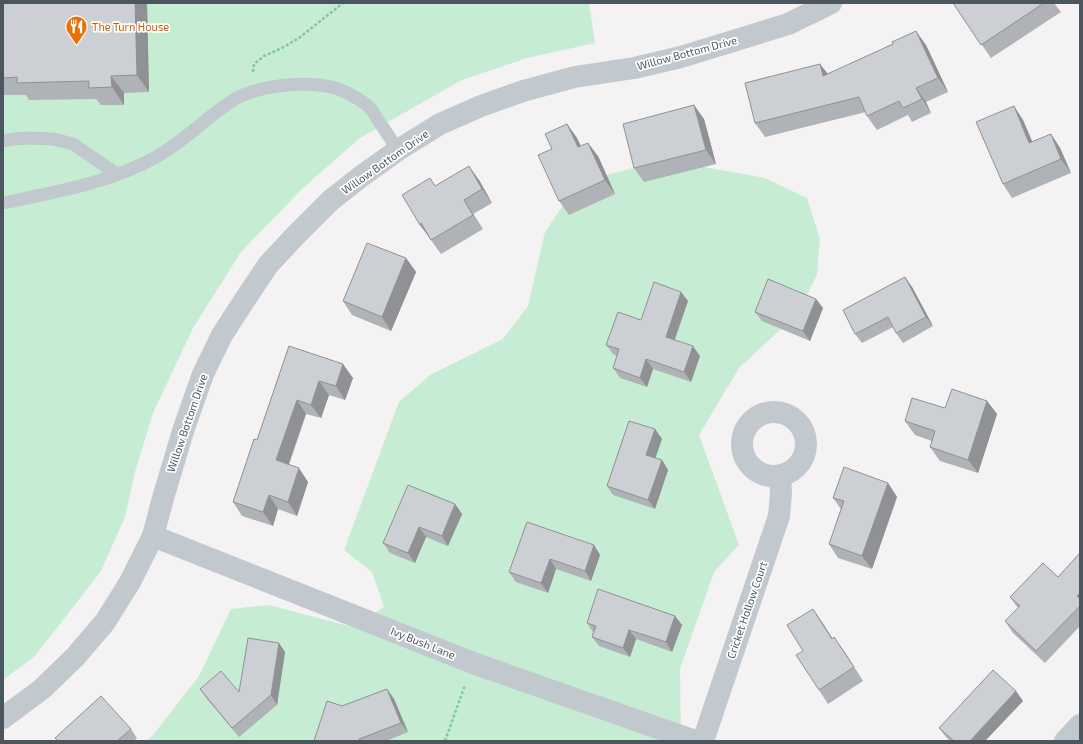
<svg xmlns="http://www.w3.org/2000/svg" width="1083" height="744" viewBox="0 0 1083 744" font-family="'Exo 2',sans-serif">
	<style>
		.green { fill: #c6edd4 }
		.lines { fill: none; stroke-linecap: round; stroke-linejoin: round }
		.path { stroke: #80c8a3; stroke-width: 2.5; stroke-dasharray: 3 2; stroke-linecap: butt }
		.lane { stroke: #c1c9cf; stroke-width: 13 }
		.street { stroke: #c1c9cf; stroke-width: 22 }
		.wall { fill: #afb2b6 }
		.shaded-wall { fill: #8f9194 }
		.building { fill: #cccfd4; stroke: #8f9194 }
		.labels { text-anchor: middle; stroke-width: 3.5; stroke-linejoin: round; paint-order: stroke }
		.food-label { font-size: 11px; fill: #c56008; stroke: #fff; text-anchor: start }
		.street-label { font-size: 11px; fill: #4b565e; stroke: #fff }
	</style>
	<rect width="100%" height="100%" fill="#f4f2f2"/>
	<path class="green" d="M3,3H589L595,43L527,58L462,80L360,138L303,188L241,252L193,328L153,413L135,472L125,517L101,571L35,656L3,680Z
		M648,164H687L765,178L807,198L820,239L817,275L797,314L739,368L699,435L739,545L714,572L680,669L681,741H146L153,735L199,676L231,609L269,605L352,627L384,607L372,572L344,550L399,402L430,375L503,339L528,306L545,232L570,195L607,175Z"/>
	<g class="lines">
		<path class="path" d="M253,72L254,64L264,56L282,48L299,38L343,3
			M445,741L465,685"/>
		<path class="lane" d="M3,141L13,139L30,138L53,139L73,144L117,174
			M3,203C55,192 110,183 156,157C185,141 205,118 232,101C257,85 306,80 335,88C345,91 362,100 369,107C373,110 375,116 378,120C385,130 391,140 398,150"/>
		<path class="street" d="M742 444a32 32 0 1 1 64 0a32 32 0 1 1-64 0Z
			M153,536L473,663L695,741
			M3,718L42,689L75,657L105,622L130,582L153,536L163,498L184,428L203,374L222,335L244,301L268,265L295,236L331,200L363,175L398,150L440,124L481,106L523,91L575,77L634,68L681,57L788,24L831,3
			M703,741L779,516L781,494L780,476
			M1065,741L1080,725"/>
	</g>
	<path class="wall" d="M3,3H147L149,92L124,93V105H101L96,99L29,100L26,95H3Z
		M953,3H1054L1061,12L991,58Z
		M926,45L948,92L926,102L931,113L912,122L908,115L877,130L867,116L866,112L765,137L755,123L820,64L828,74Z
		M704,119L716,164L644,182L634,168Z
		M1023,120L1032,142L1051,134L1060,148L1071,173L1012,198L1003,184Z
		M567,124L577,138L580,146L598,156L615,194L569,215L559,201L552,149Z
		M479,180L492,203L473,214L483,229L441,254L420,225L436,186Z
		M406,258L416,272L391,331L352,315L343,301Z
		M905,277L912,287L933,326L903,343L896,333L893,327L862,343L855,334Z
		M816,299L823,308L810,341L762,321L755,312Z
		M688,301L675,340L700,356L691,382L653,369L647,387L620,378L613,368L617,356L613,354L606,345L641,320Z
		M289,346L353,378L345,400L329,395L321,418L306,414L289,465L308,482L297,516L278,509L273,526L242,516L233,502L257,440Z
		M987,401L997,414L978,473L940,461L930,447L932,441L915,435L905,421L945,408Z
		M655,429L662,439L655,458L662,460L668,470L655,509L613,495L607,486Z
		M888,483L897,497L872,569L838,558L829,544L841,509L833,498Z
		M455,504L462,514L448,546L426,537L415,563L390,553L383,543Z
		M594,545L600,555L591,581L556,569L548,593L516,582L509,572Z
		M1080,553V626L1045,663L1013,633L1005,621L1018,608L1010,597L1058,577Z
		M675,616L682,625L672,652L636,639L630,657L599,646L592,637L593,632L587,623Z
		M822,622L832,638L844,651L863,681L828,704L819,690L803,651Z
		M285,652L277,705L239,737L207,699L200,689L239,692Z
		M387,689L394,699L408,732L386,741H314L342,706Z
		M1023,701L985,741H950L946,737L939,728Z
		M131,729L137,738L134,741H58Z"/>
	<path class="shaded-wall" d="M135,3H147L149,92L137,75Z
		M916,31L926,45L948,92L938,78Z
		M820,64L830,77L823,76Z
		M111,76L124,93V105L112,87Z
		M916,88L926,102L931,113L922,99Z
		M694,105L704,119L716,164L706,150Z
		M1014,106L1023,120L1039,157L1029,143Z
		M567,124L577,138L588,161L578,147Z
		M1051,134L1060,148L1071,173L1061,159Z
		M588,143L598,156L615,194L605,180Z
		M469,166L479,180L492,203L482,189Z
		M464,200L473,214L483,229L473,215Z
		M421,223L430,237V238L420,225Z
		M406,258L416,272L391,331L382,317Z
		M905,277L912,287L933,326L926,317Z
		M681,292L688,301L672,346L666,337Z
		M816,299L823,308L810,341L803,331Z
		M693,346L700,356L691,382L684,372Z
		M646,359L653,369L647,387L640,378Z
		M343,364L353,378L345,400L336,386Z
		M319,381L329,395L321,418L311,405Z
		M297,400L306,414L285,474L276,460Z
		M987,401L997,414L978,473L968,460Z
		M655,429L662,439L653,465L646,455Z
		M662,460L668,470L655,509L648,500Z
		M299,468L308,482L297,516L288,502Z
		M888,483L897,497L872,569L862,556Z
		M269,495L278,509L273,526L263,512Z
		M455,504L462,514L448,546L442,536Z
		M419,527L426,537L415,563L408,553Z
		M594,545L600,555L591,581L585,571Z
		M550,559L556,569L548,593L541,583Z
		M1080,593V600L1077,596Z
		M813,609L822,622L841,652L832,639Z
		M675,616L682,625L672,652L666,642Z
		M629,630L636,639L630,657L623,648Z
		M834,637L844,651L863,681L854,667Z
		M279,643L285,652L277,705L271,695Z
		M387,689L394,699L408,732L401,723Z
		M1016,691L1023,701L985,741H970Z"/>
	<path class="building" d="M3,3H135L137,75L111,76L112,87L89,88V81L17,83V77L3,78Z
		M953,3H1044L981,45Z
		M916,31L938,78L916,88L922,99L903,108L899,101L867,116L859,97L755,123L745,83L820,64L823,76L893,44L892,42Z
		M694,105L706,150L634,168L623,124Z
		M1014,106L1029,143L1051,134L1061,159L1003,184L976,122Z
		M567,124L578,147L588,143L605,180L559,201L538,155L552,149L545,134Z
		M469,166L482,189L464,200L473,215L431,240L421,223L420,225L402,195L430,178L435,186Z
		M367,243L406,258L382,317L343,301Z
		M905,277L926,317L896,333L888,317L855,334L843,310Z
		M768,279L816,299L803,331L755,312Z
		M654,282L681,292L666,337L693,346L684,372L646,359L640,378L613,368L619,349L606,345L618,312L641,320Z
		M289,346L343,364L336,386L319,381L311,405L297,400L276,460L299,468L288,502L269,495L263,512L233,502L254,439L257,440Z
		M952,389L987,401L968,460L930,447L935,431L905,421L912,398L945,408Z
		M629,421L655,429L646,455L662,460L648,500L607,486Z
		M844,467L888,483L862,556L829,544L844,501L833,498Z
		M408,485L455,504L442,536L419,527L408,553L383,543Z
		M527,522L594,545L585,571L550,559L541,583L509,572Z
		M1080,553V593L1077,596L1080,599V606L1036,651L1005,621L1020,606L1010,597L1043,563L1058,577Z
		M598,589L675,616L666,642L629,630L623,648L592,637L596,626L587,623Z
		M813,609L832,639L834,637L854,667L819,690L796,655L803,651L787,625Z
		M248,638L279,643L271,695L232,728L200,689L221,671L239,692Z
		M993,670L1016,691L970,741H954L939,728Z
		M387,689L401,723L359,739V741H314L327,701L342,706Z
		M101,696L131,729L117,741H58L55,738Z"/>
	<defs>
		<symbol id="restaurant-pin" viewBox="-11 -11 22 30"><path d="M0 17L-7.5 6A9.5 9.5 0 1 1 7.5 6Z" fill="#e8710a" stroke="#fff"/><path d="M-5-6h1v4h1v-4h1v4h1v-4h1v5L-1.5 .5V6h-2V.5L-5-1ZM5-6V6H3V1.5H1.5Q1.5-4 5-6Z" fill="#fff"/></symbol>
	</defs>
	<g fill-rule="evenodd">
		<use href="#restaurant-pin" x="64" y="14" width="25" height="34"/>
	</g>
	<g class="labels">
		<g class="food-label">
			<text x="92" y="31">The Turn House</text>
		</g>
		<g class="street-label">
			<text transform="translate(687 53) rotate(-15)" y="4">Willow Bottom Drive</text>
			<text transform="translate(385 162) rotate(-35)" y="4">Willow Bottom Drive</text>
			<text transform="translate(187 423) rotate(-71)" y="4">Willow Bottom Drive</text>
			<text transform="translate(747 610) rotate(-71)" y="4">Cricket Hollow Court</text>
			<text transform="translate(423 643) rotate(22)" y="4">Ivy Bush Lane</text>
		</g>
	</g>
	<rect width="1083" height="744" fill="none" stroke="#4b565e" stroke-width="8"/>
</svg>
